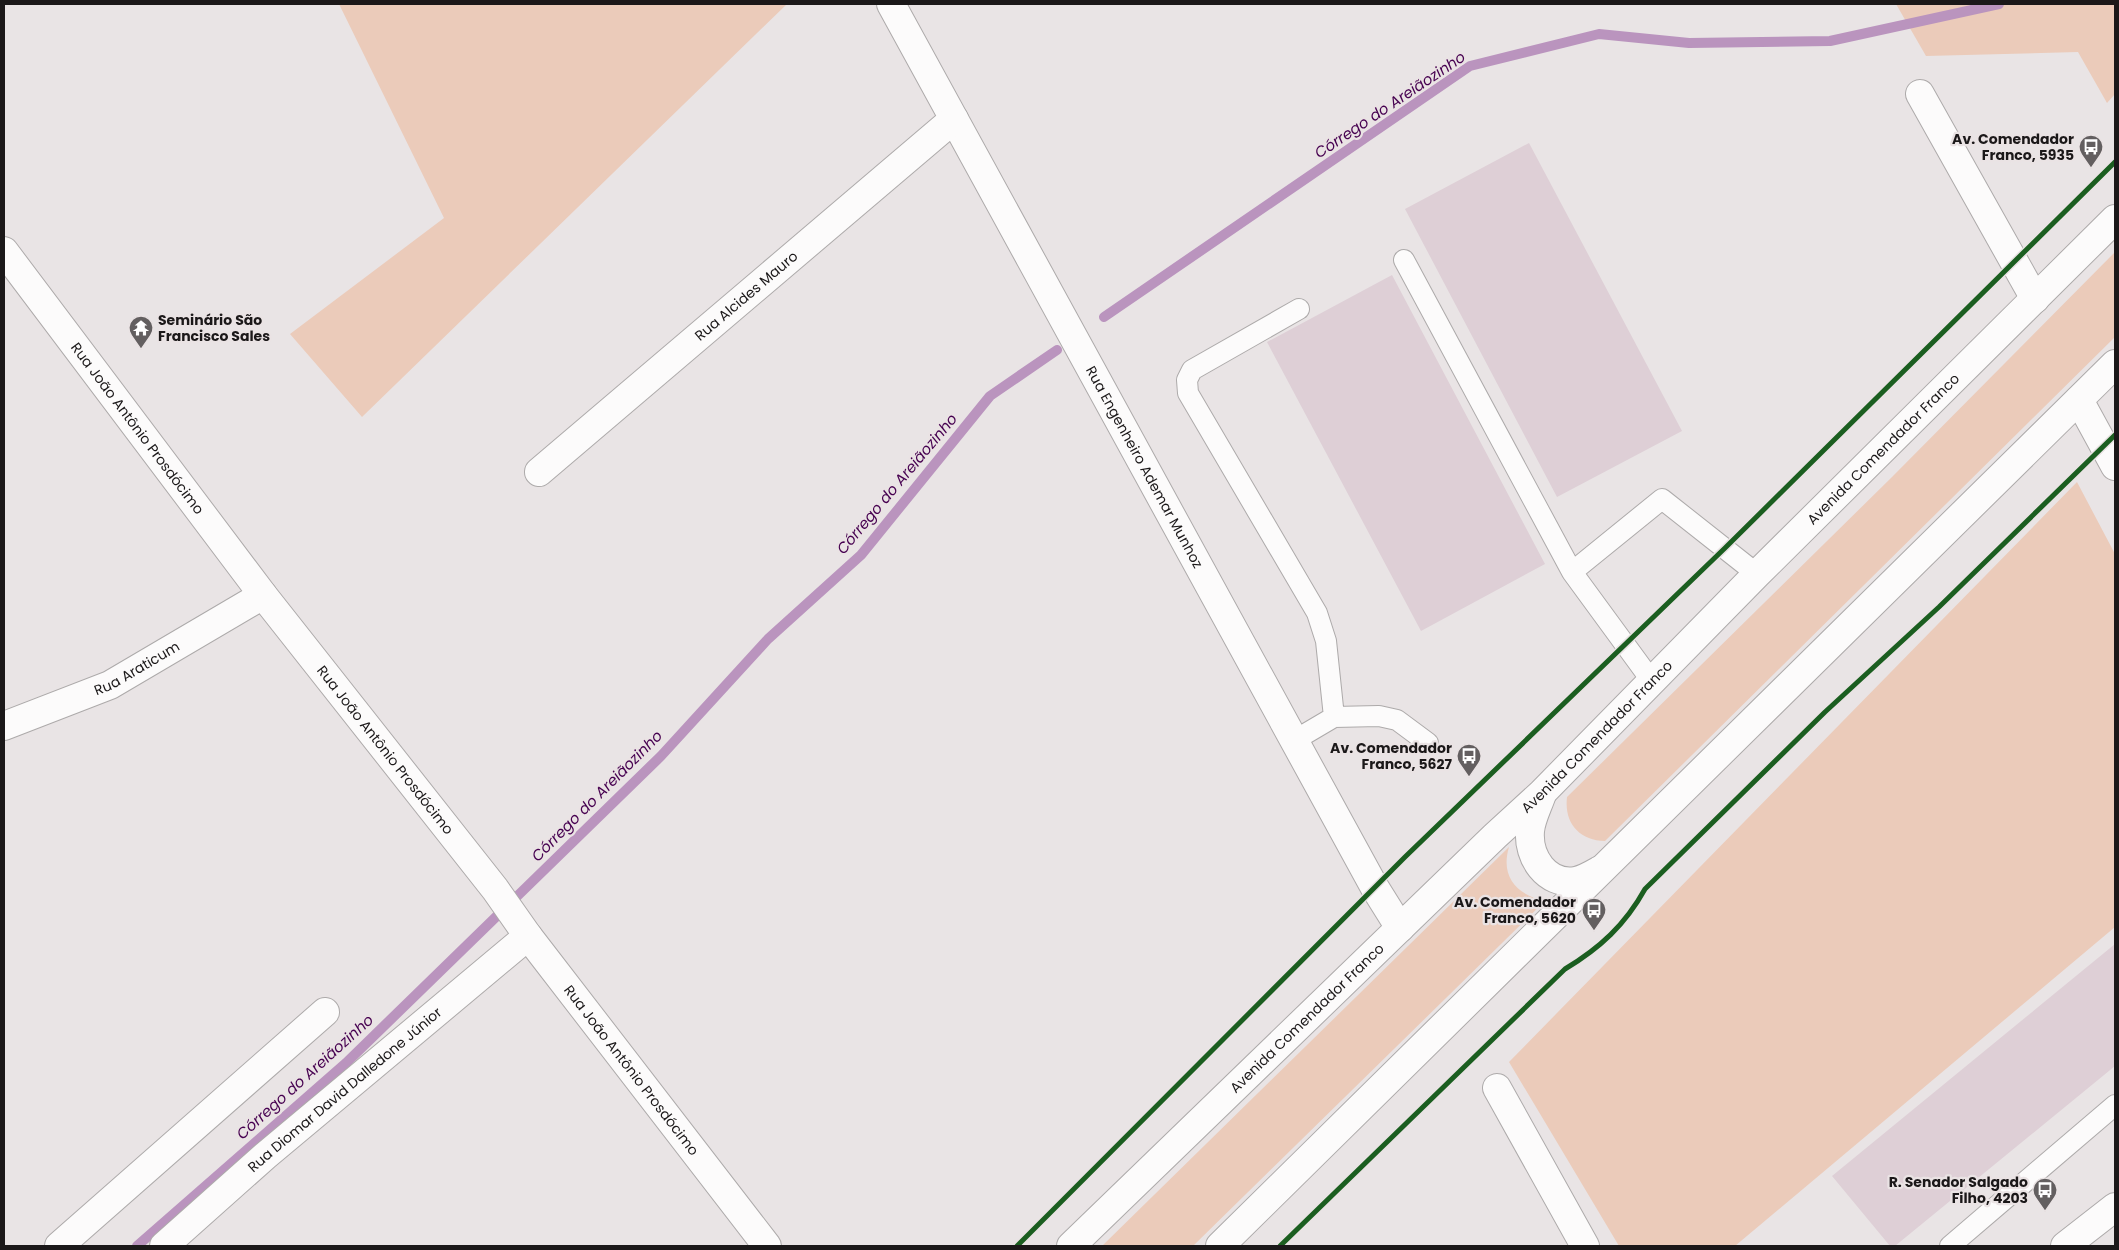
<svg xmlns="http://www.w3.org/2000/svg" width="2119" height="1250" viewBox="0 0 2119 1250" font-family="Poppins,sans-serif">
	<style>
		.green { fill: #ebcbba }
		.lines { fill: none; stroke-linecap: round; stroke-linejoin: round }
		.stream { stroke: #ba94be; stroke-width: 10 }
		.building { fill: #decfd6 }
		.service-casing { stroke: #adaaaa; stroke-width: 22 }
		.minor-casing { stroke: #adaaaa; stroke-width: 30 }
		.secondary-casing { stroke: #adaaaa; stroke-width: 30 }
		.trunk-casing { stroke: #adaaaa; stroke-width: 30 }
		.service { stroke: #fcfbfb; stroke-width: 20 }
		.minor { stroke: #fcfbfb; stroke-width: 28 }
		.secondary { stroke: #fcfbfb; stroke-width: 28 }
		.trunk { stroke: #fcfbfb; stroke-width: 28 }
		.cycleway-casing { stroke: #eae3e4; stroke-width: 8 }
		.cycleway { stroke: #1b5e20; stroke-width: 5 }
		.labels { text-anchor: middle; stroke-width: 4.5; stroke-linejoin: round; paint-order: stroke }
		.poi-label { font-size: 14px; font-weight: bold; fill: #1b1819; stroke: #eae3e4; text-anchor: end }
		.street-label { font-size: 14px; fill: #1b1819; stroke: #eae3e4 }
		.water-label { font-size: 15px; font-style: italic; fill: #460050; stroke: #eae3e4 }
	</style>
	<rect width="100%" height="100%" fill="#e9e4e5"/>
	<path class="green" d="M339,4H787L362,417L290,334L444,218Z
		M1896,4H2115V94L2107,103L2078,52L1926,56Z
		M2115,252V337L1605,841C1579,840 1564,823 1567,797L1892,477Z
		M2077,482L2115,554V927L1735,1246H1619L1509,1062Z
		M1509,847C1500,877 1517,895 1545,901L1193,1246H1102Z"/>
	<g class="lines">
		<path class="stream" d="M1104,317L1470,66L1599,34L1689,43L1830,41L1999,4
			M137,1246L346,1063L661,756L768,639L861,555L990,396L1057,350"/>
	</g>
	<path class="building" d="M1529,143L1682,431L1557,497L1405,209Z
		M1392,275L1545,564L1421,631L1267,342Z
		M2115,944V1066L1895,1246H1890L1832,1176Z"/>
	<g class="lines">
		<defs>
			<path id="service" d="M1404,260L1572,572
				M1299,309L1192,370L1187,380L1188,393L1317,613L1326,641L1334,717
				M1651,680L1572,572L1662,499L1757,574
				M1295,740L1334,717L1379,716L1397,720L1428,743
				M1950,1246L2115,1105"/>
			<g id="minor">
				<path id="s1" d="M891,4L1375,888L1400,928"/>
				<path d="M1920,94L2035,299"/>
				<path id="s2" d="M4,251L263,595L495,889L528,936L767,1246"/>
				<path d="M2079,400L2115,466"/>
				<path id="s3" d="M539,472L954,119"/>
				<path id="s4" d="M4,726L110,685L263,595"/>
				<path d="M1497,1088L1585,1246"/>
				<path d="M59,1246L325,1012"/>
				<path id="s5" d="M164,1246L265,1156L528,936"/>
			</g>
			<path id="secondary" d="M2065,1246L2115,1207"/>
			<g id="trunk">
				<path d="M1542,794C1538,806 1531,819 1530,831C1528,857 1546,885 1575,881C1583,880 1593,874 1600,870"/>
				<path id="s6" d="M1071,1246L1495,836L1542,793L1757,574L2115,219"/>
				<path d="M1220,1246L2115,364"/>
			</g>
		</defs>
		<use href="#service" class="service-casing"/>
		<use href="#minor" class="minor-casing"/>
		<use href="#secondary" class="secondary-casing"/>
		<use href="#trunk" class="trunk-casing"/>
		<use href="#service" class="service"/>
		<use href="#minor" class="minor"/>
		<use href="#secondary" class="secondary"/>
		<use href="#trunk" class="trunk"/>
		<defs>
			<path id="cycleway" d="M1017,1246L1405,857L1725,548L2115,162
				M1280,1246L1565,969C1600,948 1625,925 1645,889L1825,712L1939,607L2115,435"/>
		</defs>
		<use href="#cycleway" class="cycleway-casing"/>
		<use href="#cycleway" class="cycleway"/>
	</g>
	<defs>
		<symbol id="bus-pin" viewBox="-11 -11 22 30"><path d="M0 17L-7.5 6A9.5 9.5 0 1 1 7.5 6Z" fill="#635f60" stroke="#eae3e4"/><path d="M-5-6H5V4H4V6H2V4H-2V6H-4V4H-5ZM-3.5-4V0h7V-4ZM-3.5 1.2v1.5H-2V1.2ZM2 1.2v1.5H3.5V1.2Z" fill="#fff"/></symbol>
		<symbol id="temple-pin" viewBox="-11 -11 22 30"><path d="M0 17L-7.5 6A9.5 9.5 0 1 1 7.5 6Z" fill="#635f60" stroke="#eae3e4"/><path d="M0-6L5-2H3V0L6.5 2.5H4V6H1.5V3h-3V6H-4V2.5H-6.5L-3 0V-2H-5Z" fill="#fff"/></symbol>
	</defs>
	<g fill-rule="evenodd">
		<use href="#bus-pin" x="2077" y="133" width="28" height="38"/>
		<use href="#temple-pin" x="127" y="314" width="28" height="38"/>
		<use href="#bus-pin" x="1455" y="742" width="28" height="38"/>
		<use href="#bus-pin" x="1580" y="896" width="28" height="38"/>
		<use href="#bus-pin" x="2031" y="1176" width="28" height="38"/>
	</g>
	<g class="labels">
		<g class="poi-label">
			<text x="2074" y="144">Av. Comendador<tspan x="2074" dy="16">Franco, 5935</tspan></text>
			<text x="158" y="325" text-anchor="start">Seminário São<tspan x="158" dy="16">Francisco Sales</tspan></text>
			<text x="1452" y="753">Av. Comendador<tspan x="1452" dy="16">Franco, 5627</tspan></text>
			<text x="1576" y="907">Av. Comendador<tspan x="1576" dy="16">Franco, 5620</tspan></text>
			<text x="2028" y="1187">R. Senador Salgado<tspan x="2028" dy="16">Filho, 4203</tspan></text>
		</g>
		<g class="street-label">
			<text dy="5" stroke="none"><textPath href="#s3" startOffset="272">Rua Alcides Mauro</textPath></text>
			<text dy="5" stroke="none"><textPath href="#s2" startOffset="222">Rua João Antônio Prosdócimo</textPath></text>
			<text dy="5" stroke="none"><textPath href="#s6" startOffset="1138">Avenida Comendador Franco</textPath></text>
			<text dy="5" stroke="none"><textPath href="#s1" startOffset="528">Rua Engenheiro Ademar Munhoz</textPath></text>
			<text dy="5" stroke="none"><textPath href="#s4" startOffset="145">Rua Araticum</textPath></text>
			<text dy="5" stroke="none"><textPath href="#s6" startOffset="732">Avenida Comendador Franco</textPath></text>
			<text dy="5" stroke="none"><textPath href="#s2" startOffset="628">Rua João Antônio Prosdócimo</textPath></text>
			<text dy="5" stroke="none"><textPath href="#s6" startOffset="328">Avenida Comendador Franco</textPath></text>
			<text dy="5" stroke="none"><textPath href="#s2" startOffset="1032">Rua João Antônio Prosdócimo</textPath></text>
			<text dy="5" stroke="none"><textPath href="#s5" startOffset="239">Rua Diomar David Dalledone Júnior</textPath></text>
		</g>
		<g class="water-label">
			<text transform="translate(1390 105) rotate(-34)" y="5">Córrego do Areiãozinho</text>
			<text transform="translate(897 484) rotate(-50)" y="5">Córrego do Areiãozinho</text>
			<text transform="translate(597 796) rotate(-45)" y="5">Córrego do Areiãozinho</text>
			<text transform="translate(305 1077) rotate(-42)" y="5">Córrego do Areiãozinho</text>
		</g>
	</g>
	<rect width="2119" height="1250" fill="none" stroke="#1b1819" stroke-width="10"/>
</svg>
